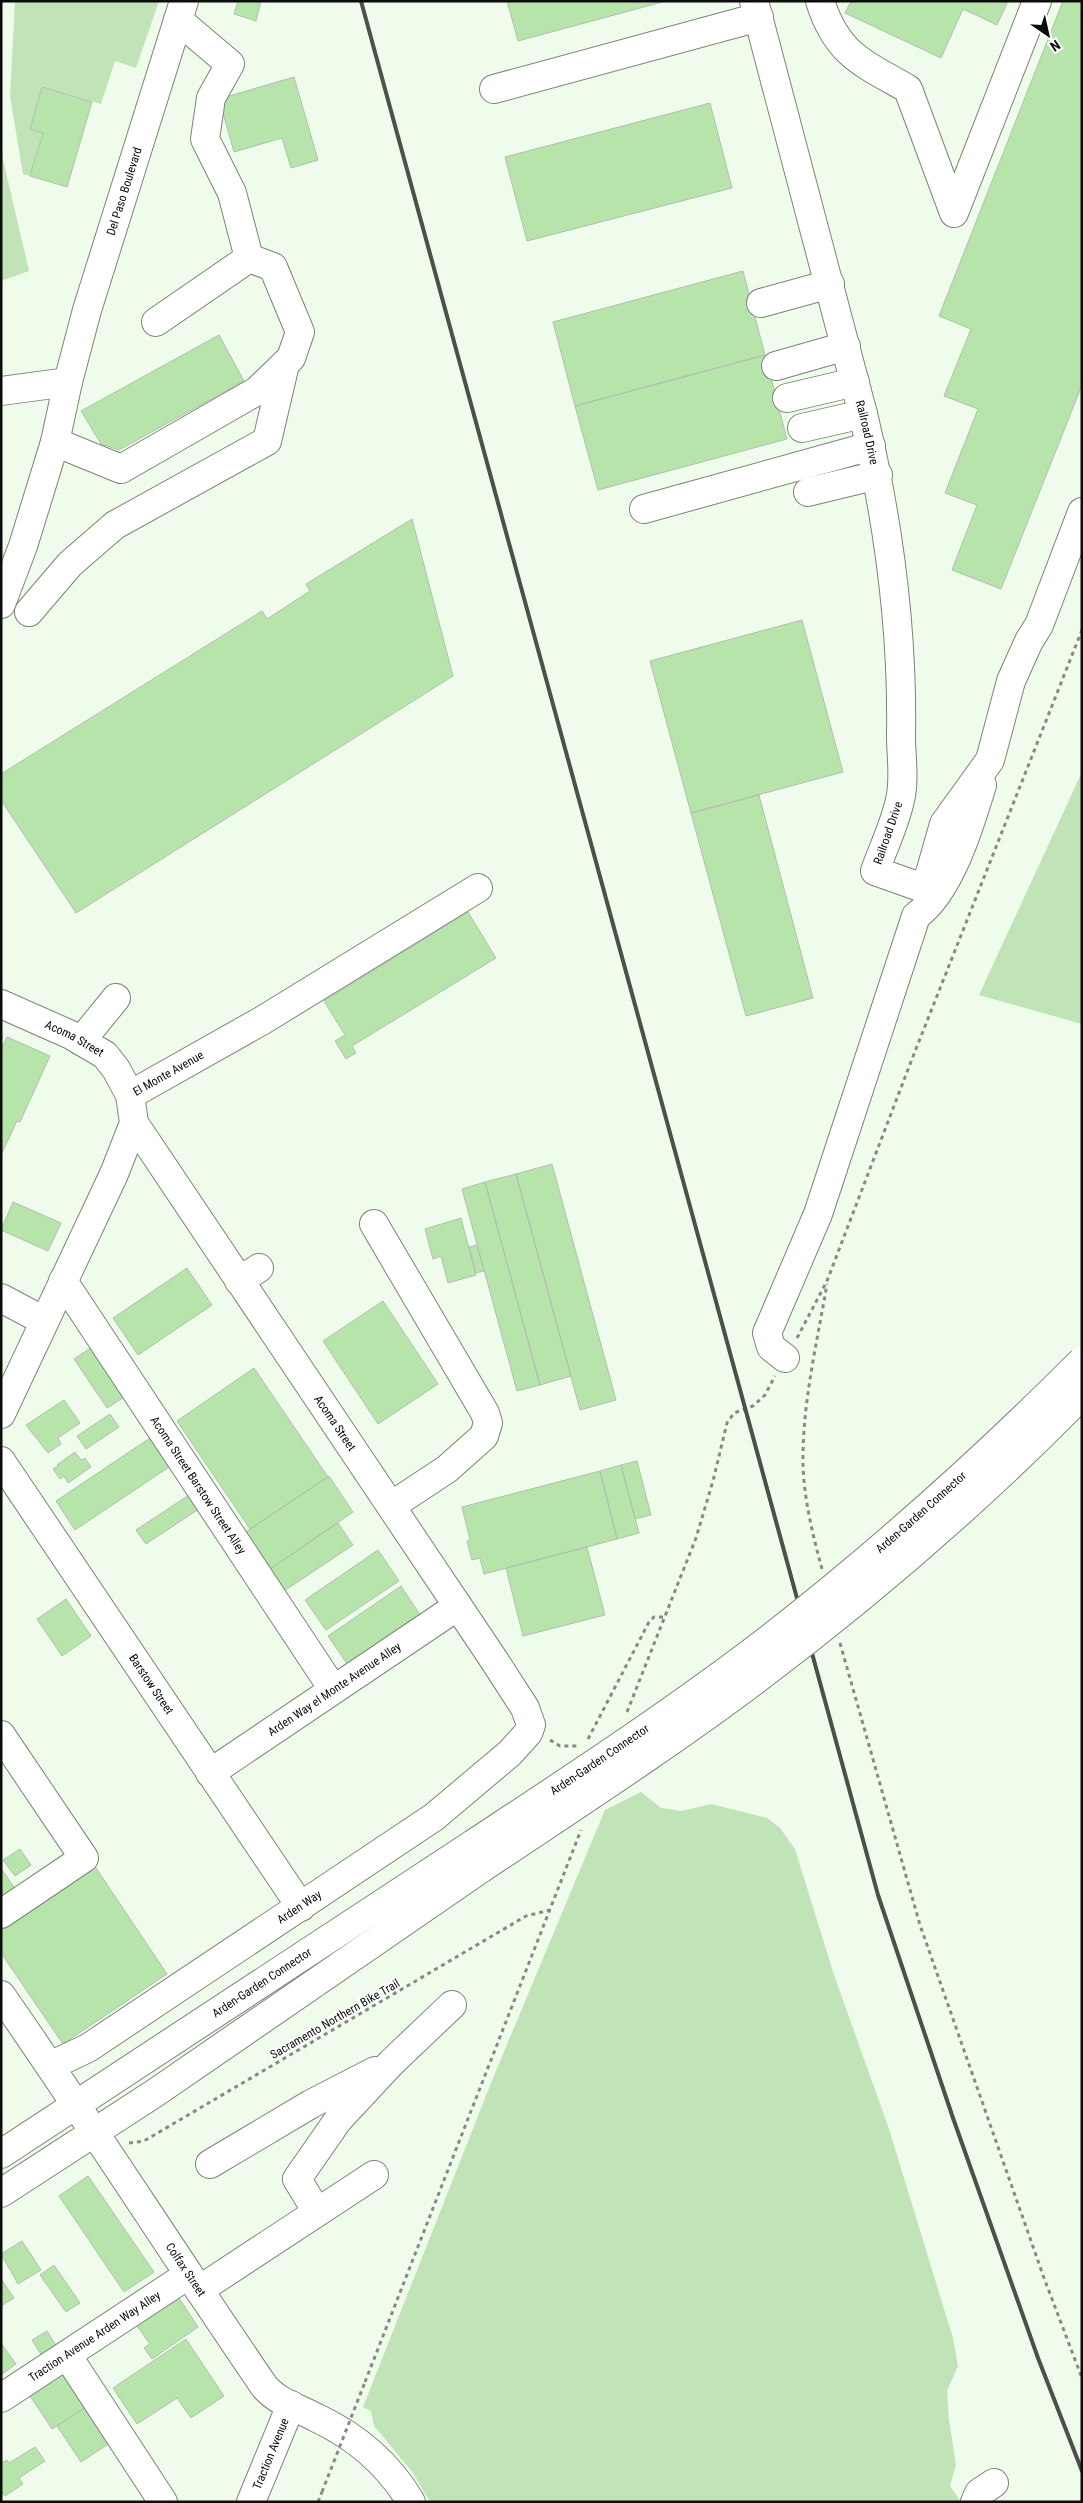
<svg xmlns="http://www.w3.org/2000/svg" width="1083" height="2503" viewBox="0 0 1083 2503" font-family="'Roboto Condensed',sans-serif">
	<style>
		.green { fill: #c1e3b8 }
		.building { fill: #b6e4aa; stroke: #b3bfb0 }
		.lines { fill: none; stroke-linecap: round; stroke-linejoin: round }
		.minor-casing { stroke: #7a8577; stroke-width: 30 }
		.major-casing { stroke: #7a8577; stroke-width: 30 }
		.path { stroke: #848c82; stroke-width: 3; stroke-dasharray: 4 4; stroke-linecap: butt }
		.minor { stroke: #fff; stroke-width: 28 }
		.major { stroke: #fff; stroke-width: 28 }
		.rail { stroke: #4b5049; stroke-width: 4 }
		.major-bridge-casing { stroke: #7a8577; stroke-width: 30; stroke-linecap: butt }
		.path-bridge { stroke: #848c82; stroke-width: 3; stroke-dasharray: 4 4; stroke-linecap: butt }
		.major-bridge { stroke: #fff; stroke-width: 28 }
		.labels { text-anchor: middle; stroke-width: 4; stroke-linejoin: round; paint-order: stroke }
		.street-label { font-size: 12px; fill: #0a0d09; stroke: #fff }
	</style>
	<rect width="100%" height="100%" fill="#effbeb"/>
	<path class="green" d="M15,1H159L136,68L115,61L101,104L42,87L30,129L43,133L30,176L23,174L10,96Z
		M1,151L29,271L1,281Z
		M1082,772V1024L979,995Z
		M641,1792L661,1808L682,1811L711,1804L767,1818L780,1828L795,1849L834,1975L888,2126L953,2338L958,2366L947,2391L949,2420L956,2465L950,2486L961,2502H430L413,2473L374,2426L371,2411L363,2407L493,2078L605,1810Z"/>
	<path class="building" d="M238,1H261L256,21L234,14Z
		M507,1H666L518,41Z
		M851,1H1008L997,25L963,9L941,58L845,13Z
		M1063,1H1082V385L1001,589L952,570L977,505L945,493L978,409L944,396L971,329L939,316Z
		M294,77L318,160L291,168L282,138L234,152L219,99Z
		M42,87L92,102L67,187L30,176L43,133L30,129Z
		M710,103L732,188L527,241L505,157Z
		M743,271L765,355L575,406L553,322Z
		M219,335L244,381L119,450L101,444L81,411Z
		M765,355L787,439L598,490L575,406Z
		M412,519L453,676L76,913L1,800V774L262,611L267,619L310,591L306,584Z
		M802,620L843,772L691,813L650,661Z
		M759,795L813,998L746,1016L691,813Z
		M468,912L496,958L352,1046L356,1053L346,1059L335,1041L345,1035L324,1001Z
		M7,1037L50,1056L20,1122L17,1121L1,1155V1049Z
		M552,1164L616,1400L580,1410L516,1174Z
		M516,1174L571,1376L540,1385L485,1182Z
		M485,1182L540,1385L517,1391L462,1189Z
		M13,1202L61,1223L48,1251L1,1230Z
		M461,1218L476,1275L448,1283L441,1256L433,1259L425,1229Z
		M477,1245L484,1271L476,1273L469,1247Z
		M187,1268L212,1305L138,1355L113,1318Z
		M383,1301L438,1384L378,1424L323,1341Z
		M92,1347L126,1396L107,1408L74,1359Z
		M254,1368L328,1477L250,1529L177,1421Z
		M64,1400L80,1423L58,1438L61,1444L48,1453L26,1425Z
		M110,1414L119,1427L86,1449L77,1436Z
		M153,1436L172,1465L75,1530L56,1501Z
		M75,1452L81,1460L85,1458L91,1467L68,1483L64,1476L60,1479L53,1469L58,1466L57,1465Z
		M637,1461L651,1515L635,1519L621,1465Z
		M621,1465L639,1533L617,1539L600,1471Z
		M600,1471L617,1539L484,1574L480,1558L472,1560L467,1541L470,1540L462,1507Z
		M329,1476L353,1512L266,1572L241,1535Z
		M192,1493L202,1507L146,1544L136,1530Z
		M338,1523L353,1545L284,1591L270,1569Z
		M587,1547L605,1615L523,1636L506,1568Z
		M378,1550L399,1581L326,1630L305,1600Z
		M401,1586L421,1616L348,1665L328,1636Z
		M66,1599L91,1636L62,1656L37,1619Z
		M20,1849L31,1865L15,1876L3,1860Z
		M94,1865L167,1974L63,2044L1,1953V1926Z
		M2,1870L16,1890L1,1900V1871Z
		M88,2176L154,2272L124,2292L59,2196Z
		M22,2241L41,2270L18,2284L1,2254Z
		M54,2265L80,2303L66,2312L40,2275Z
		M1,2279L14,2298L1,2306Z
		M177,2295L198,2327L152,2359L144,2348L150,2344L137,2326L171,2302Z
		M47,2331L57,2347L42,2356L32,2340Z
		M186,2339L224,2396L191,2418L177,2398L137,2424L113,2388Z
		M1,2343L16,2364L1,2375Z
		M63,2369L87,2406L52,2429L28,2393Z
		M86,2407L110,2443L81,2462L57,2426Z
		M35,2447L45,2461L19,2478L23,2484L5,2496L1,2491V2463L7,2460L9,2463Z"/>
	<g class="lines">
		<defs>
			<g id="minor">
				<path id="s1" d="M754,1L863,414C888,519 903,627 901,736C901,756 905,780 900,800C895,824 883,848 875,871L923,888L930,873L944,824L990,760L1011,681L1029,641L1039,625L1082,512"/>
				<path d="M820,1C837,55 863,63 908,89L954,213L1037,1"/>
				<path d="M494,89L759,17"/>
				<path d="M761,303L830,284"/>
				<path d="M156,322L249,258L232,193L205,139L211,98L230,64L178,20"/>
				<path d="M776,366L846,346"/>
				<path d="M787,398L855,382"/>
				<path d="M802,428L863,414"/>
				<path d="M55,442L121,469L257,391L291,358L300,332L273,267L249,258"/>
				<path d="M808,492L878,475"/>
				<path d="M644,509L871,446"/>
				<path d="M29,612L70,564L115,525L267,441L285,364"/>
				<path id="s2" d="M1,1004L71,1035L105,1055L116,1069L130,1095L134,1123L114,1174L1,1414"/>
				<path d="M81,1041L116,998"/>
				<path id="s3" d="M130,1095L263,1020L478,888"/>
				<path d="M374,1224L485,1413L488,1423L484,1436L447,1469L391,1506"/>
				<path id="s4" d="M63,1281L333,1689"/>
				<path d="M239,1281L259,1268"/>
				<path d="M1,1298L44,1321"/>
				<path d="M785,1358L771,1347L767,1333L818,1214L916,916C950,892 970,825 982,785"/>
				<path id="s5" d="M1,1461L301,1907"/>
				<path d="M1,1735L84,1858L1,1914"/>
				<path id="s6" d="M210,1773L458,1606"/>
				<path id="s7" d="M1,1995C91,2124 175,2256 264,2386C277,2402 298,2408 317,2418C357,2437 388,2463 411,2502"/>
				<path id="s8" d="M50,2066L88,2048L434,1817L510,1753L528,1733L531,1725L525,1708L494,1660L134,1123"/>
				<path d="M210,2164L311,2104L375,2071"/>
				<path d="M317,2212L297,2179L338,2120L392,2062L452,2005"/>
				<path d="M199,2290L374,2175"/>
				<path d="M67,2355L163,2502"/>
				<path id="s9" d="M1,2398L188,2275"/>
				<path id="s10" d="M251,2502L291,2405"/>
				<path d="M975,2502L979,2493L994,2483"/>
			</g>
			<g id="major">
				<path d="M1,391L68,382"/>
				<path id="s11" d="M1,604L23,546L55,442L68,382L87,310L184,1"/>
				<path id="s12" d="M1,2154L473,1844"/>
				<path d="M1,2193L155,2093L482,1868"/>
			</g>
		</defs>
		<use href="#minor" class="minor-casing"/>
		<use href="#major" class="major-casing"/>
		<path class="path" d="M797,1338L827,1281L912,1059L1082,630
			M822,1569C813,1536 804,1499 803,1465C802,1404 817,1343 827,1284
			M840,1643L920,1925L1044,2278L1082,2378
			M627,1712L696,1538L713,1481L727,1423L734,1413L753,1406L765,1395L775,1376
			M588,1739L649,1622L654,1617H664
			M550,1740L560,1746H577
			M129,2143L144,2141L526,1916L550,1910
			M365,2382L581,1830
			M318,2502L322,2492"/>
		<use href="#minor" class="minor"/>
		<use href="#major" class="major"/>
		<path class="rail" d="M361,1L878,1895L953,2118L1038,2358L1082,2471"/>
		<defs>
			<g id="major-bridge">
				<path id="s13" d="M473,1844C570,1780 668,1716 760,1646C874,1558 980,1463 1082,1361"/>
				<path d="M482,1868C573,1807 666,1747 754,1681C870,1594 980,1499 1082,1395"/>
			</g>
		</defs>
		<use href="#major-bridge" class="major-bridge-casing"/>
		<path class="path-bridge" d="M322,2492L365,2382"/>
		<use href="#major-bridge" class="major-bridge"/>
	</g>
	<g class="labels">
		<g class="street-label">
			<text dy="4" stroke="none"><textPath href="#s11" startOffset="431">Del Paso Boulevard</textPath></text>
			<text dy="4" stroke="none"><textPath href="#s1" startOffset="446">Railroad Drive</textPath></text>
			<text transform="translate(888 833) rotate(-71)" y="4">Railroad Drive</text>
			<text dy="4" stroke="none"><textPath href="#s2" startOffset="81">Acoma Street</textPath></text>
			<text dy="4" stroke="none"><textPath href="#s3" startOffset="44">El Monte Avenue</textPath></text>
			<text transform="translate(335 1423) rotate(56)" y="4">Acoma Street</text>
			<text dy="4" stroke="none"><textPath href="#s4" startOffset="245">Acoma Street Barstow Street Alley</textPath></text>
			<text dy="4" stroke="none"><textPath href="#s13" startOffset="558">Arden-Garden Connector</textPath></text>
			<text dy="4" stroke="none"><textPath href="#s5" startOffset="269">Barstow Street</textPath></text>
			<text dy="4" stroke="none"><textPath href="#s6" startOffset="150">Arden Way el Monte Avenue Alley</textPath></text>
			<text dy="4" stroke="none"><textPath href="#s13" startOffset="152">Arden-Garden Connector</textPath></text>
			<text dy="4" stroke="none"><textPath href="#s8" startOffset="296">Arden Way</textPath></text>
			<text dy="4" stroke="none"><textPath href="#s12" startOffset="312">Arden-Garden Connector</textPath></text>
			<text transform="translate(335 2019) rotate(-30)" y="4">Sacramento Northern Bike Trail</text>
			<text dy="4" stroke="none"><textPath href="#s7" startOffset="331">Colfax Street</textPath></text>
			<text dy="4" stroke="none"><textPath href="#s9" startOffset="112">Traction Avenue Arden Way Alley</textPath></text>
			<text dy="4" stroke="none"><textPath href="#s10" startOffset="52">Traction Avenue</textPath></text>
		</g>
	</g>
	<rect width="1083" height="2503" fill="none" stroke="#0a0d09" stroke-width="5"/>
	<g transform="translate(1048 35) rotate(146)" stroke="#ffffff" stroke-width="4" paint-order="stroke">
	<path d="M0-4L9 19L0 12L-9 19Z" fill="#0a0d09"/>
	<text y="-8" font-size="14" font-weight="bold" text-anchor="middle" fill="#0a0d09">N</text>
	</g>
</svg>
